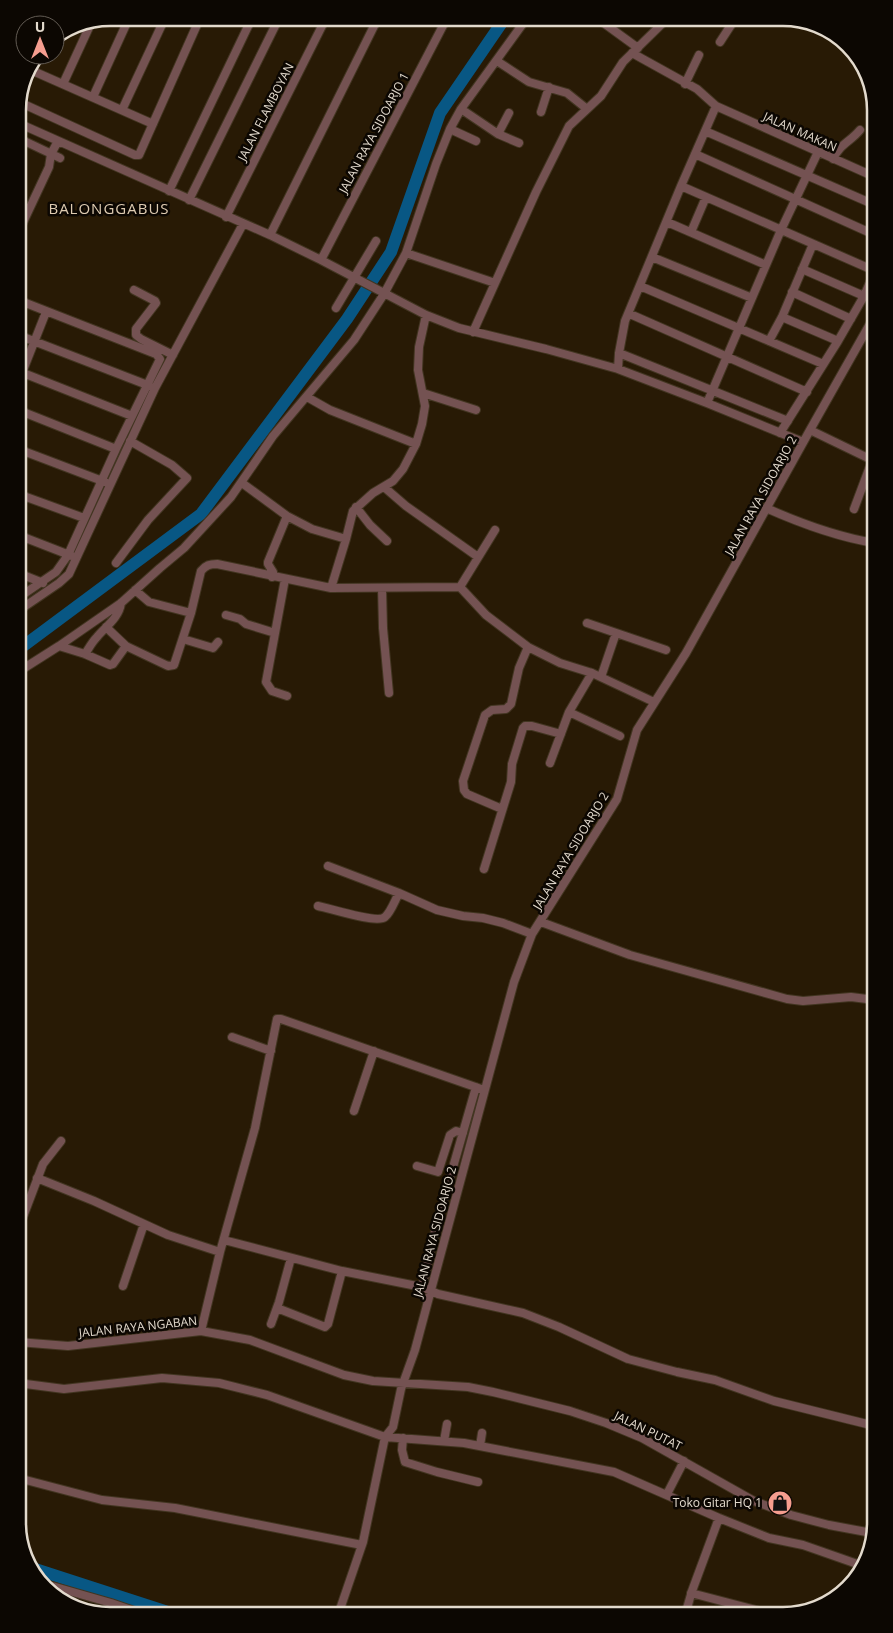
<svg xmlns="http://www.w3.org/2000/svg" width="893" height="1633" viewBox="0 0 893 1633" font-family="'Open Sans',sans-serif">
	<style>
		.lines { fill: none; stroke-linecap: round; stroke-linejoin: round }
		.river { stroke: #085784; stroke-width: 12 }
		.minor-casing { stroke: #423521; stroke-width: 10 }
		.minor { stroke: #745252; stroke-width: 8 }
		.labels { text-anchor: middle; stroke-width: 5; stroke-linejoin: round; paint-order: stroke }
		.street-label { font-size: 12px; fill: #e3dacd; stroke: #0c0702 }
		.poi-label { font-size: 12px; fill: #e3dacd; stroke: #0c0702; text-anchor: end }
		.quarter-label { font-size: 15px; letter-spacing: 1px; fill: #decbb1; stroke: #0c0702 }
		.rim { fill: none; stroke: #e3dacd; stroke-width: 2.5 }
	</style>
	<rect width="100%" height="100%" fill="#281a05"/>
	<g class="lines">
		<path class="river" d="M18,650L201,514L347,319L391,252L440,113L505,18
			M32,1568L177,1615"/>
		<defs>
			<path id="minor" d="M605,18L604,21L605,24L638,48
				M720,42L733,22L732,18
				M632,53L697,89L716,106L875,177
				M497,61L529,82L567,93L587,109
				M33,71L153,124
				M63,84L92,21
				M685,84L699,55
				M93,97L129,18
				M19,102L135,155H139L200,18
				M461,109L498,134L519,143
				M122,110L165,18
				M541,112L549,87
				M18,123L270,235L321,260L426,315L459,328L546,349L618,369L707,403L803,442
				M450,129L476,141
				M705,131L875,205
				M498,134L509,113
				M18,138L60,158
				M695,154L875,235
				M833,159C840,144 850,142 860,130
				M681,186L875,271
				M169,191L252,18
				M189,200L279,18
				M226,217L326,18
				M667,222L766,265
				M691,232L706,197
				M18,233L49,167L51,154L58,141
				M270,235L378,18
				M406,253L495,283
				M652,257L752,298
				M321,260L447,18
				M802,269L864,296
				M640,286L823,364
				M134,290L155,301L156,303L136,329V335L141,339L173,355
				M792,292L851,319
				M336,308L376,241
				M630,314L807,392
				M782,317L838,341
				M473,332L536,192L569,126L601,96L623,62L668,18
				M18,335L150,386
				M769,341L782,317L813,244
				M619,353L788,421
				M618,369L619,353L625,321L681,186L716,106
				M18,371L132,416
				M18,383L46,312
				M423,393L476,410
				M307,397L330,410L416,444
				M707,403L781,230L818,152
				M18,410L116,449
				M810,430L870,459L872,461L854,509
				M780,433L838,341L864,296L875,271
				M18,449L105,482
				M242,483L287,516L312,529L346,539
				M384,487L406,506L478,557
				M18,494L84,518
				M356,507L370,525L387,541
				M766,508C802,524 837,537 875,543
				M18,535L72,556
				M116,563L148,520L187,478L172,465L130,441
				M18,573L43,583
				M272,577L273,572L268,564V562L287,516
				M285,579L266,682L272,691L287,696
				M460,587L495,530
				M331,588L346,539L353,511L373,493L393,481L403,469L416,444L422,424L425,406L418,370L419,347L426,315
				M382,588L383,628L389,693
				M135,590L149,602L191,613
				M18,598L56,572L68,555L116,449L160,359L156,354L18,300
				M18,611L59,583L69,574L155,388L243,224
				M226,615L240,619L246,624L275,633
				M587,623L666,650
				M106,627L126,646L168,666L174,665L191,613L201,571C206,565 210,564 217,564L331,588L460,587L486,615L528,647L560,663L592,673L654,702
				M183,639L213,648L218,642
				M59,646L85,654L110,665L113,664L126,646
				M85,654C89,648 92,642 97,637C106,626 119,618 121,603
				M18,672L59,646L121,603L160,568L184,548L231,497L273,436L354,340L384,294L406,253L436,164L450,129L461,109L527,18
				M601,677L616,633
				M569,712L592,673
				M550,763L569,712L620,736
				M502,809L467,794L464,790L463,781L485,715L492,710L506,709L511,704L519,668L528,647
				M328,866L399,893L437,910L463,916L483,918L503,923L532,934
				M484,869L511,782L512,764L523,728L525,726H532L561,734
				M318,906C329,908 377,924 385,917C391,912 395,900 399,893
				M541,922L630,955L787,999L803,1001L851,997L875,1000
				M232,1037L271,1051
				M354,1111L374,1051
				M417,1166L438,1172L450,1135L456,1131L463,1133
				M37,1178L94,1201L168,1235L220,1252
				M18,1230L43,1164L61,1141
				M224,1240L342,1271L422,1287L438,1294L523,1313L559,1327L628,1359L677,1372L715,1380L774,1401L875,1426
				M123,1286L144,1224
				M422,1287L437,1223L476,1087
				M277,1308L325,1327L328,1324L342,1271
				M271,1324L279,1302L291,1258
				M201,1331L220,1252L255,1128L277,1019H281L484,1090
				M18,1342L68,1346L201,1331L250,1340L344,1375L373,1381L468,1387L493,1392L570,1411L606,1423L642,1438L754,1501L791,1515L829,1525L872,1533
				M18,1383L64,1389L162,1378L219,1383L267,1395L385,1437L464,1443L614,1472L719,1518L769,1538L803,1545L863,1566
				M403,1438L402,1450L405,1462L437,1472L478,1482
				M444,1441L447,1424
				M480,1446L482,1433
				M18,1478L102,1500L175,1508L362,1545
				M667,1494L684,1461
				M45,1584L111,1603L146,1615
				M691,1593L775,1615
				M338,1615L363,1542L385,1437L393,1427L401,1389L415,1350L431,1290L514,982L532,934L617,799L637,730L686,653L810,430L875,315
				M685,1615L692,1591L719,1518"/>
		</defs>
		<use href="#minor" class="minor-casing"/>
		<use href="#minor" class="minor"/>
	</g>
	<defs>
		<symbol id="shop-disc" viewBox="-11 -11 22 22"><circle r="9.5" fill="#f59d8f" stroke="#0c0702"/><path d="M-5-2.5h2.3a2.7 3.5 0 0 1 5.4 0H5L5.5 6h-11ZM-1.5-2.5h3a1.5 2.3 0 0 0-3 0Z" fill="#111"/></symbol>
	</defs>
	<g fill-rule="evenodd">
		<use href="#shop-disc" x="766" y="1489" width="28" height="28"/>
	</g>
	<g class="labels">
		<g class="street-label">
			<text transform="translate(266 112) rotate(-63)" y="4">JALAN FLAMBOYAN</text>
			<text transform="translate(800 132) rotate(24)" y="4">JALAN MAKAN</text>
			<text transform="translate(374 133) rotate(-62)" y="4">JALAN RAYA SIDOARJO 1</text>
			<text transform="translate(761 496) rotate(-61)" y="4">JALAN RAYA SIDOARJO 2</text>
			<text transform="translate(571 851) rotate(-59)" y="4">JALAN RAYA SIDOARJO 2</text>
			<text transform="translate(435 1232) rotate(-75)" y="4">JALAN RAYA SIDOARJO 2</text>
			<text transform="translate(138 1327) rotate(-6)" y="4">JALAN RAYA NGABAN</text>
			<text transform="translate(648 1431) rotate(26)" y="4">JALAN PUTAT</text>
		</g>
		<g class="poi-label">
			<text x="762" y="1507">Toko Gitar HQ 1</text>
		</g>
		<g class="quarter-label">
			<text x="109" y="214">BALONGGABUS</text>
		</g>
	</g>
	<path d="M0 0H893V1633H0ZM110 26H783A84 84 0 0 1 867 110V1523A84 84 0 0 1 783 1607H110A84 84 0 0 1 26 1523V110A84 84 0 0 1 110 26Z" fill="#0c0702" fill-rule="evenodd"/>
	<path class="rim" d="M110 26H783A84 84 0 0 1 867 110V1523A84 84 0 0 1 783 1607H110A84 84 0 0 1 26 1523V110A84 84 0 0 1 110 26Z"/>
	<g transform="translate(40 40)"><circle r="24" fill="#0c0702" stroke="#625b53"/>
	<path d="M0-4L9 19L0 12L-9 19Z" fill="#f59d8f"/>
	<text y="-8" font-size="14" font-weight="bold" text-anchor="middle" fill="#e3dacd">U</text>
	</g>
</svg>
